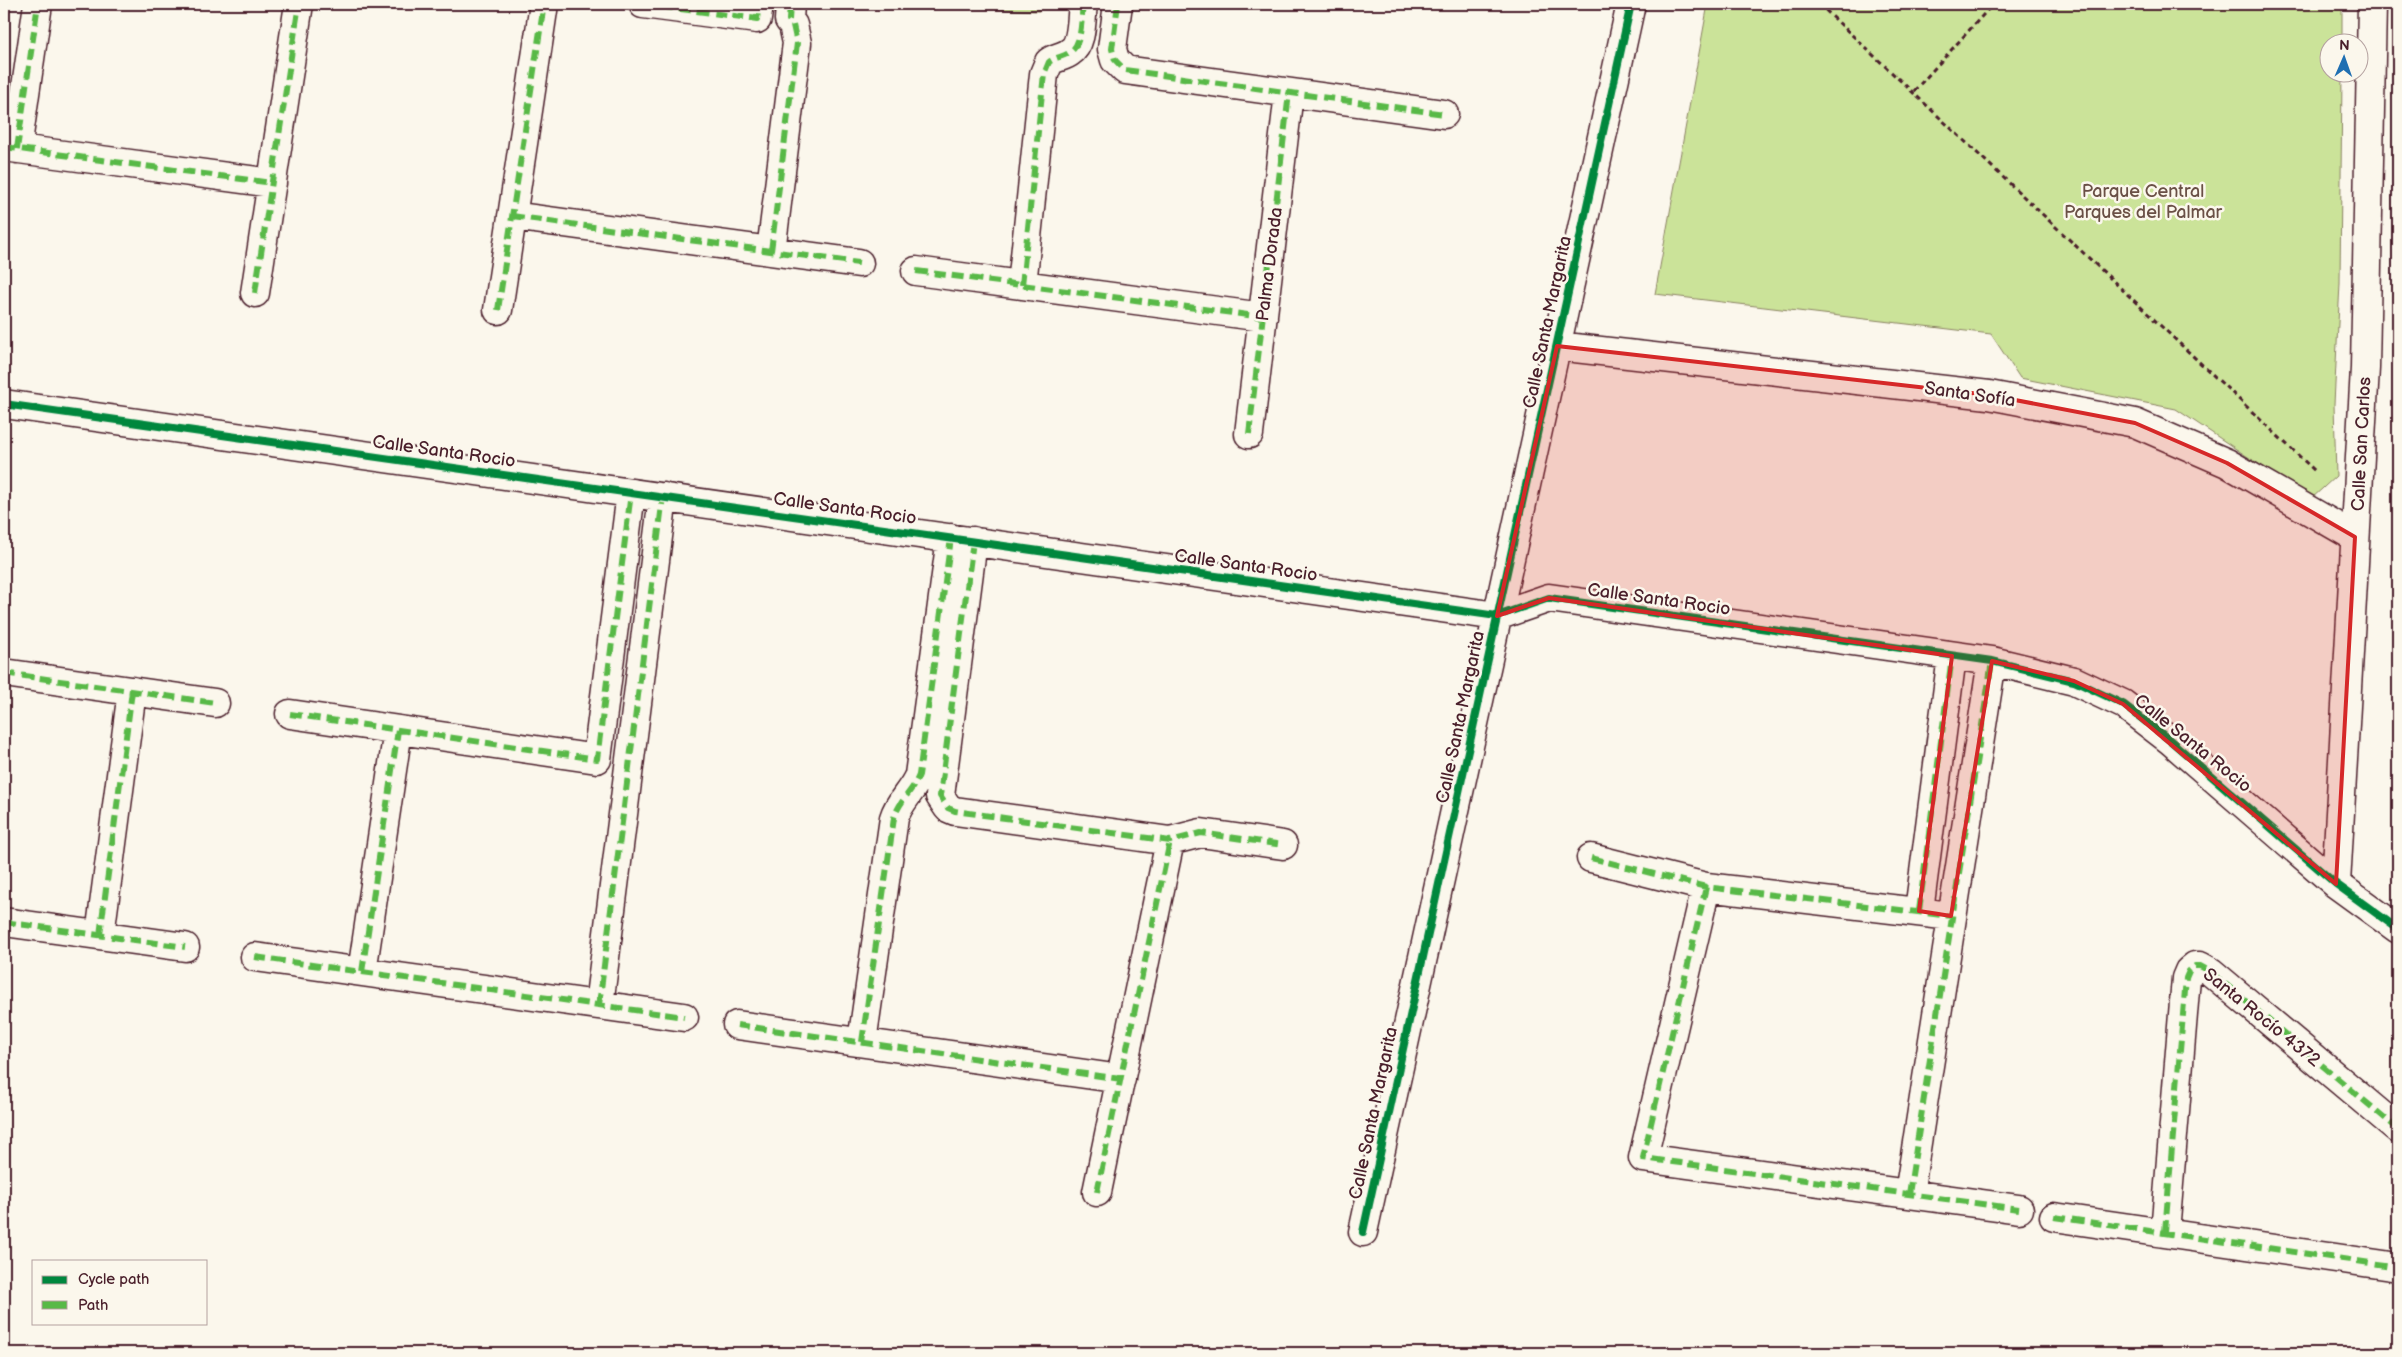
<svg xmlns="http://www.w3.org/2000/svg" width="2402" height="1357" viewBox="0 0 2402 1357" font-family="'Balsamiq Sans',sans-serif">
	<style>
		.green { fill: #cbe399; stroke: #8a8162 }
		.lines { fill: none; stroke-linecap: round; stroke-linejoin: round }
		.street-casing { stroke: #4a1f2b; stroke-width: 31 }
		.path { stroke: #4a1f2b; stroke-width: 3; stroke-dasharray: 5 4; stroke-linecap: butt }
		.street { stroke: #fbf7ec; stroke-width: 28 }
		.quiet { stroke: #58b947; stroke-width: 6; stroke-dasharray: 12 6; stroke-linecap: butt }
		.cycleway-casing { stroke: #fbf7ec; stroke-width: 11 }
		.cycleway { stroke: #00873e; stroke-width: 8 }
		.marked { fill: #d62828; fill-opacity: 0.2; stroke: #d62828; stroke-width: 4; stroke-linejoin: round }
		.labels { text-anchor: middle; stroke-width: 5; stroke-linejoin: round; paint-order: stroke }
		.park-label { font-size: 18px; fill: #6a5046; stroke: #fbf7ec }
		.street-label { font-size: 18px; fill: #4a1f2b; stroke: #fbf7ec }
	</style>
	<rect width="100%" height="100%" fill="#fbf7ec"/>
	<filter id="ink" filterUnits="userSpaceOnUse"><feTurbulence type="fractalNoise" baseFrequency=".02" numOctaves="2"/><feDisplacementMap in="SourceGraphic" scale="10" xChannelSelector="R" yChannelSelector="G"/><feConvolveMatrix kernelMatrix="1 2 1 2 8 2 1 2 1" color-interpolation-filters="sRGB"/></filter>
	<g filter="url(#ink)">
		<path class="green" d="M879,4H1039V11Z
			M1708,4H2342V42H2330V72L2342,73L2340,283L2334,404L2336,476L2311,499L2176,409L2020,378L1991,334L1655,294Z"/>
		<g class="lines">
			<defs>
				<path id="street" d="M643,4L757,19L759,4
					M1118,4L1112,49L1115,60L1125,70L1444,114
					M4,147L272,183
					M17,149L38,4
					M512,216L859,263
					M771,251L797,43L793,25L789,20L790,4
					M916,271L1263,317
					M1022,285L1044,74L1049,62C1055,57 1064,57 1070,52C1083,44 1081,17 1083,4
					M255,293L299,4
					M498,310L544,4
					M1557,346L1989,395L2135,423L2227,463L2355,537
					M4,404L1497,616L1549,598L1992,661L2074,681L2123,704L2171,741L2336,884L2398,929
					M1249,434L1289,93
					M973,541L940,796L948,808L955,811L1170,841L1201,833L1283,845
					M4,673L215,703
					M290,714L597,759L631,493
					M1591,858L1706,887L1951,916
					M2336,884L2365,368L2372,4
					M1706,887L1643,1158L2019,1209
					M1919,911L1952,656
					M4,922L185,947
					M100,935L132,691
					M255,957L684,1017
					M362,972L398,730
					M599,1005L663,497
					M737,1025L1121,1079
					M862,1042L894,818C899,801 913,791 919,775L951,538
					M1097,1192L1170,841
					M1909,1194L1992,661
					M2054,1217L2398,1267
					M1363,1232L1631,4
					M2165,1232L2186,978L2189,971L2195,966H2200L2211,972L2398,1129"/>
			</defs>
			<use href="#street" class="street-casing"/>
			<path class="path" d="M1819,4L2315,471
				M1914,91L1993,4"/>
			<use href="#street" class="street"/>
			<path class="quiet" d="M643,4L757,19L759,4
				M1118,4L1112,49L1115,60L1125,70L1444,114
				M4,147L272,183
				M17,149L38,4
				M512,216L859,263
				M771,251L797,43L793,25L789,20L790,4
				M916,271L1263,317
				M1022,285L1044,74L1049,62C1055,57 1064,57 1070,52C1083,44 1081,17 1083,4
				M255,293L299,4
				M498,310L544,4
				M1249,434L1289,93
				M973,541L940,796L948,808L955,811L1170,841L1201,833L1283,845
				M4,673L215,703
				M290,714L597,759L631,493
				M1591,858L1706,887L1951,916
				M1706,887L1643,1158L2019,1209
				M1919,911L1952,656
				M4,922L185,947
				M100,935L132,691
				M255,957L684,1017
				M362,972L398,730
				M599,1005L663,497
				M737,1025L1121,1079
				M862,1042L894,818C899,801 913,791 919,775L951,538
				M1097,1192L1170,841
				M1909,1194L1992,661
				M2054,1217L2398,1267
				M2165,1232L2186,978L2189,971L2195,966H2200L2211,972L2398,1129"/>
			<defs>
				<path id="cycleway" d="M4,404L1497,616L1549,598L1992,661L2074,681L2123,704L2171,741L2336,884L2398,929
					M1363,1232L1631,4"/>
			</defs>
			<use href="#cycleway" class="cycleway-casing"/>
			<use href="#cycleway" class="cycleway"/>
		</g>
	</g>
	<path class="marked" d="M1557,346L1989,395L2135,423L2227,463L2355,537L2336,884L2123,704L2074,681L1992,661L1951,916L1919,911L1952,656L1549,598L1497,616Z"/>
	<g class="labels">
		<g class="park-label">
			<text x="2143" y="197">Parque Central<tspan x="2143" dy="21">Parques del Palmar</tspan></text>
		</g>
		<g class="street-label">
			<text transform="translate(1269 264) rotate(-83)" y="6">Palma Dorada</text>
			<text transform="translate(1547 322) rotate(-78)" y="6">Calle Santa Margarita</text>
			<text transform="translate(1970 394) rotate(8)" y="6">Santa Sofía</text>
			<text transform="translate(2361 444) rotate(-87)" y="6">Calle San Carlos</text>
			<text transform="translate(444 451) rotate(8)" y="6">Calle Santa Rocio</text>
			<text transform="translate(845 508) rotate(8)" y="6">Calle Santa Rocio</text>
			<text transform="translate(1246 565) rotate(8)" y="6">Calle Santa Rocio</text>
			<text transform="translate(1659 599) rotate(8)" y="6">Calle Santa Rocio</text>
			<text transform="translate(1460 717) rotate(-78)" y="6">Calle Santa Margarita</text>
			<text transform="translate(2193 743) rotate(39)" y="6">Calle Santa Rocio</text>
			<text transform="translate(2262 1017) rotate(39)" y="6">Santa Rocío 4372</text>
			<text transform="translate(1373 1113) rotate(-78)" y="6">Calle Santa Margarita</text>
		</g>
	</g>
	<rect width="2402" height="1357" fill="none" stroke="#fbf7ec" stroke-width="20"/>
	<rect x="10" y="10" width="2382" height="1337" fill="none" stroke="#4a1f2b" stroke-width="2" filter="url(#ink)"/>
	<rect x="32" y="1260" width="175" height="65" fill="#fbf7ec" stroke="#b4a19f"/>
	<rect x="42" y="1276" width="25" height="8" fill="#00873e" stroke="#b4a19f"/>
	<text x="78" y="1284" font-size="15" fill="#4a1f2b">Cycle path</text>
	<rect x="42" y="1301" width="25" height="8" fill="#58b947" stroke="#b4a19f"/>
	<text x="78" y="1310" font-size="15" fill="#4a1f2b">Path</text>
	<g transform="translate(2344 58) rotate(2)"><circle r="24" fill="#fbf7ec" stroke="#b4a19f"/>
	<path d="M0-4L9 19L0 12L-9 19Z" fill="#1f6fb2"/>
	<text y="-8" font-size="14" font-weight="bold" text-anchor="middle" fill="#4a1f2b">N</text>
	</g>
</svg>
